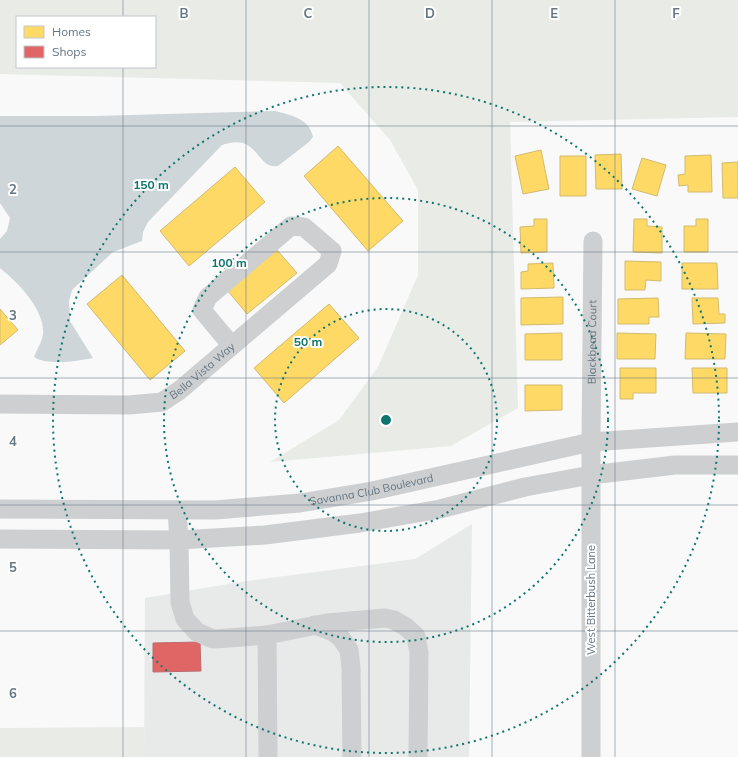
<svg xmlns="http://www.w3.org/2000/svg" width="738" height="757" viewBox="0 0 738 757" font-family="Mulish,sans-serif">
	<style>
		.built { fill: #e8e9e9 }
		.green { fill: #e8ebe6; fill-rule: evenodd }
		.water { fill: #ced6d9 }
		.homes { fill: #ffd966; stroke: #d1bb6f }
		.shops { fill: #e06666; stroke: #bb6b6f }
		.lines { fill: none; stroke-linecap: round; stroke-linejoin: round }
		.minor { stroke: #cecfd0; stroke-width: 19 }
		.grid { fill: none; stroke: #657683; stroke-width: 1; stroke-opacity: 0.55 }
		.ring { fill: none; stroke: #0f766e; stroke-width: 2; stroke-dasharray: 2 4 }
		.labels { text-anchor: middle; stroke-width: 4; stroke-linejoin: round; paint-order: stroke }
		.street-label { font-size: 11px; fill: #657683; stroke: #fff }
		.grid-label { font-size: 13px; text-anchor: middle; font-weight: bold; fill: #657683; stroke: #fff; stroke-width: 4; stroke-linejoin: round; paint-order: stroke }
		.centre { fill: #0f766e; stroke: #fff; stroke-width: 2 }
		.ring-label { font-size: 12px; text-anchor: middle; font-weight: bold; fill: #0f766e; stroke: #fff; stroke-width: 4; stroke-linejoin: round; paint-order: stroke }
	</style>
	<rect width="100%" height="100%" fill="#f9f9f9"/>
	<path class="built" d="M472,524L469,757H144L145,598L246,581L415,559Z"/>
	<path class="green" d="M0,0H738V117L510,122L518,408L451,446L270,462L339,420L378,367L418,275V190L390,140L340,83L0,74ZM17,17H155V67H17Z
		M144,727V757H0V728Z"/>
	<path class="water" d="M275,111C291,115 310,119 313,137L309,142L278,166C255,170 260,132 222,145L148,222L143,232L142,241L113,252L72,290L69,301L70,321L93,358C78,361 47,366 34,357C37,349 42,342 43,334C45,309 17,282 0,268V239L7,231L10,218L0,203V116H95Z"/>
	<path class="homes" d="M338,146L403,221L368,251L304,176Z
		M541,150L549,189L523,194L515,156Z
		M621,154L622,189H596L595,155Z
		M711,155L712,192H688V185L679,186L678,175L685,174V156Z
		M560,156H586V196H560Z
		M642,158L666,165L657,196L632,189Z
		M738,162V198H723L722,163Z
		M235,167L265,202L189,266L160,231Z
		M534,219H547V252L521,253L520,227L534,226Z
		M634,219H647V226L662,227V253L633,252Z
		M696,219H708V252H684V226H696Z
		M277,250L297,273L247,314L228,291Z
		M625,261L661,262V281L646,280L645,290H625Z
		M553,263L554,288L521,289V272L528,271V264Z
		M682,263H717L718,289H682Z
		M122,275L185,351L150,380L87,304Z
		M563,297V324L521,325V298Z
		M658,298L659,317H649V324H618V299Z
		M692,298H718L719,314H725V323L693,324Z
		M329,304L359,338L284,403L254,368Z
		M0,309L18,330L0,345Z
		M562,333V360H525V334Z
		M617,333L656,334L655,359H617Z
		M686,333L726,334L725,359H685Z
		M620,368H656V393H633V399H620Z
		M692,368H727V393H693Z
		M525,385H562V410L525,411Z"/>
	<path class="shops" d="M200,642L201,671L153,672V643Z"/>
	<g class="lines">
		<g class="minor">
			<path id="s1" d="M0,404L129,405L162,402L180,390L328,264L332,251L304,227L291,226L208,297L202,310L232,346"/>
			<path id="s2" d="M0,509L215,510L300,503L372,491L591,442L738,432"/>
			<path d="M177,510L179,540L180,602L185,619L197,632L213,639L229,638L267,635L327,623L385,618L394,620L406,627L416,636L419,653L418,757"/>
			<path d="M0,539L179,540L265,535L360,523L440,509L525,487L591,475L675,465H738"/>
			<path d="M315,625L333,632L341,638L349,650L351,668L352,757"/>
			<path d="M267,635L268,757"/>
			<path id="s3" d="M591,757V442L593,241"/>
		</g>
	</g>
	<path class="grid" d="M123,0V17M246,0V757M369,0V757M492,0V757M615,0V757M123,67V757M0,126H738M0,252H738M0,378H738M0,505H738M0,631H738"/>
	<g class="ring">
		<circle cx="386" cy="420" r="111"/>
		<circle cx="386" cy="420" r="222"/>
		<circle cx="386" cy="420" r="333"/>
	</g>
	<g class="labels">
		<g class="street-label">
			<text dy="4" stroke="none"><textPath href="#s3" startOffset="415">Blackbead Court</textPath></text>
			<text dy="4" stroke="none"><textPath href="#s1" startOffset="213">Bella Vista Way</textPath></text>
			<text dy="4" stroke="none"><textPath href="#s2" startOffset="373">Savanna Club Boulevard</textPath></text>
			<text transform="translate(591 600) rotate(-90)" y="4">West Bitterbush Lane</text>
		</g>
	</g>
	<g class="grid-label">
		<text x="184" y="18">B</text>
		<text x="308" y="18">C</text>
		<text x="430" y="18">D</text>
		<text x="554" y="18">E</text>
		<text x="676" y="18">F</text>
		<text x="13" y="194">2</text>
		<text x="13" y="320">3</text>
		<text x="13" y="446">4</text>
		<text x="13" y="572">5</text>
		<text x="13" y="698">6</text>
	</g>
	<circle cx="386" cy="420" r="6" class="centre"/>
	<g class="ring-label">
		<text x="151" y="189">150 m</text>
		<text x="229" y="267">100 m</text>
		<text x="308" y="346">50 m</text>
	</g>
	<rect x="16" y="16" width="140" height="52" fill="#ffffff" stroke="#c1c8cd"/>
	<rect x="24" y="26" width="20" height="12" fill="#ffd966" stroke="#c1c8cd"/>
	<text x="52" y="36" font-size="12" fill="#657683">Homes</text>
	<rect x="24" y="46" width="20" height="12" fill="#e06666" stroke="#c1c8cd"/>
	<text x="52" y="56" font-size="12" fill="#657683">Shops</text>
</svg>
